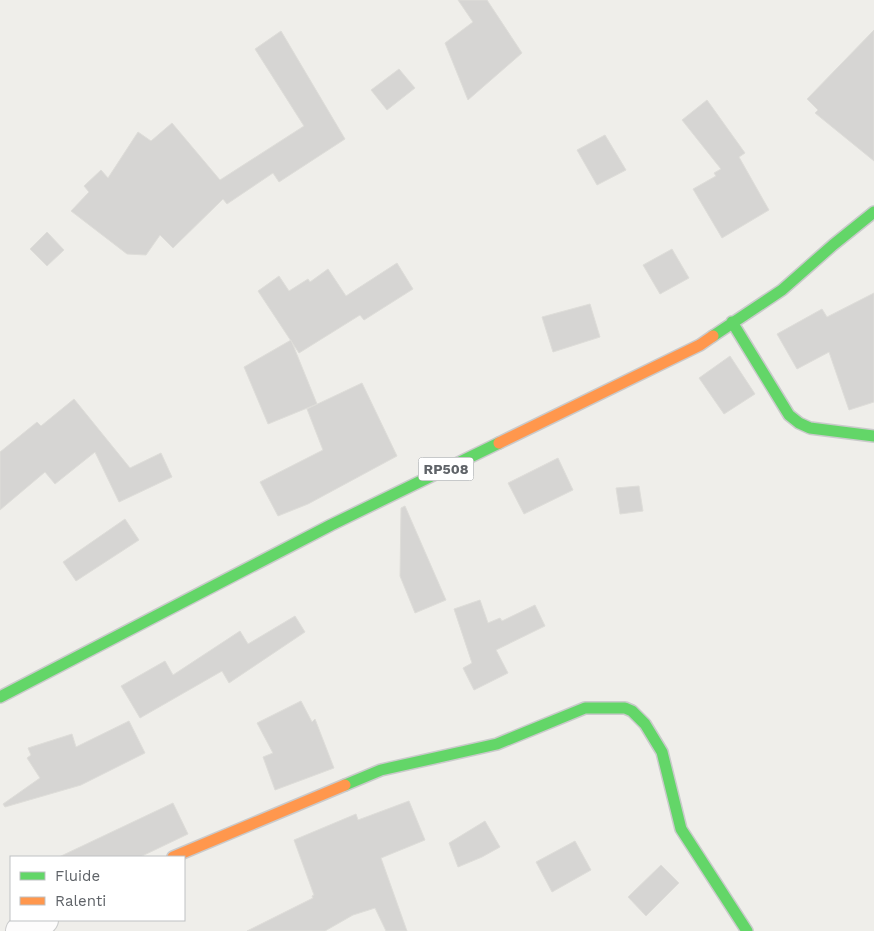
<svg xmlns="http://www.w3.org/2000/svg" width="874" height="931" viewBox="0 0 874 931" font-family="'Work Sans',sans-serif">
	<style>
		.building { fill: #d6d5d3; stroke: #deddd9 }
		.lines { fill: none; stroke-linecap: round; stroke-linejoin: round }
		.street-casing { stroke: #cbcccc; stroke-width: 30 }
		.fast-casing { stroke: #cacacb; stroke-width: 14 }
		.slow-casing { stroke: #cacacb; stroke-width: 14 }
		.street { stroke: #fdfcfc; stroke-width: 28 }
		.fast { stroke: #63d668; stroke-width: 11 }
		.slow { stroke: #ff974d; stroke-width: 11 }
		.labels { text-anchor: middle; stroke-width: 4; stroke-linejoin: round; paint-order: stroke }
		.shield { fill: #fff; stroke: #8f9295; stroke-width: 1 }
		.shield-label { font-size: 14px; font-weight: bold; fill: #5f6368 }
	</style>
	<rect width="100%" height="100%" fill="#efeeea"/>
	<path class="building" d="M458,0H487L522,53L468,100L445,43L473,22Z
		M874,30V161L815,113L818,110L807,99Z
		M281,31L345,139L279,182L273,173L227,204L223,199L173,248L160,235L146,255L127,254L71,211L89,192L84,186L101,170L108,178L138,132L151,141L172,123L220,180L304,126L255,49Z
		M399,69L415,88L387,110L371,90Z
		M707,100L745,153L739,157L769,210L722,238L693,189L716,176L714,173L721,169L682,120Z
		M605,135L626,170L597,185L577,150Z
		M47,232L64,250L47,266L30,249Z
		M672,249L689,278L660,294L643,265Z
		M397,263L413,289L364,320L360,315L299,353L258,291L279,276L289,291L308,279L310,282L328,269L346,296Z
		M874,293V402L849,410L829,352L797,369L777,334L822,309L827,317Z
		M590,304L600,337L553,352L542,317Z
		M291,340L317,404L268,424L244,367Z
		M730,356L755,394L724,414L699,378Z
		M362,383L397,456L308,504L278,516L260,482L323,450L307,409Z
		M74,399L130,468L161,453L172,477L119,502L95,452L55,484L45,472L0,510V452L37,422L41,426Z
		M558,458L573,490L524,514L508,483Z
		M639,486L643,511L620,514L616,488Z
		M405,506L446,600L415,613L400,576L401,508Z
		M125,519L139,540L76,581L63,562Z
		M480,600L488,623L500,618L502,621L535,605L545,626L496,650L508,673L474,690L463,668L472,663L454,609Z
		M295,616L305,632L229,683L222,671L140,718L121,686L165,661L173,675L240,631L248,644Z
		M301,701L312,722L315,719L334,768L275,790L263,757L273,753L257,723Z
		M129,721L145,753L81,785L5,807L3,804L40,778L27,758L31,755L28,748L72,734L76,747Z
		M409,801L425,840L381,858L407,931H386L375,908L353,915L325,931H247L313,898L312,896L314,895L294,840L356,814L358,820Z
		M173,803L188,834L140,857H59Z
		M485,821L500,847L482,857L458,867L449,843Z
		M575,841L591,870L552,892L536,862Z
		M661,865L679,883L646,916L628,897Z"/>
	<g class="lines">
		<defs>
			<path id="street" d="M20,931L44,920"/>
			<path id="fast" d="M732,322L789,415L799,423L810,428L874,436
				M713,336L782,290L833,245L874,212
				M0,697L331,525L499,443
				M345,785L381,770L497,744L585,708H625L632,711L645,724L662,752L681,829L747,931"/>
			<path id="slow" d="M499,443L700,345L713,336
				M173,857L345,785"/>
		</defs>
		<use href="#street" class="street-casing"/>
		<use href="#fast" class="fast-casing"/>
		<use href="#slow" class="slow-casing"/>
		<use href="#street" class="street"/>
		<use href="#fast" class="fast"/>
		<use href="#slow" class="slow"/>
	</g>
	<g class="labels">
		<rect class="shield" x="418.5" y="457.5" width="55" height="23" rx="4"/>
		<g class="shield-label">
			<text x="446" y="474">RP508</text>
		</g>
	</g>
	<rect x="10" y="856" width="175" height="65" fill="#ffffff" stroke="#bfc1c3"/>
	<rect x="20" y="872" width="25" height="8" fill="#63d668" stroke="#bfc1c3"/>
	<text x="55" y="881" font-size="15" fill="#5f6368">Fluide</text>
	<rect x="20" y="897" width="25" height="8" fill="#ff974d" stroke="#bfc1c3"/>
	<text x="55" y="906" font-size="15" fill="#5f6368">Ralenti</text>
</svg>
